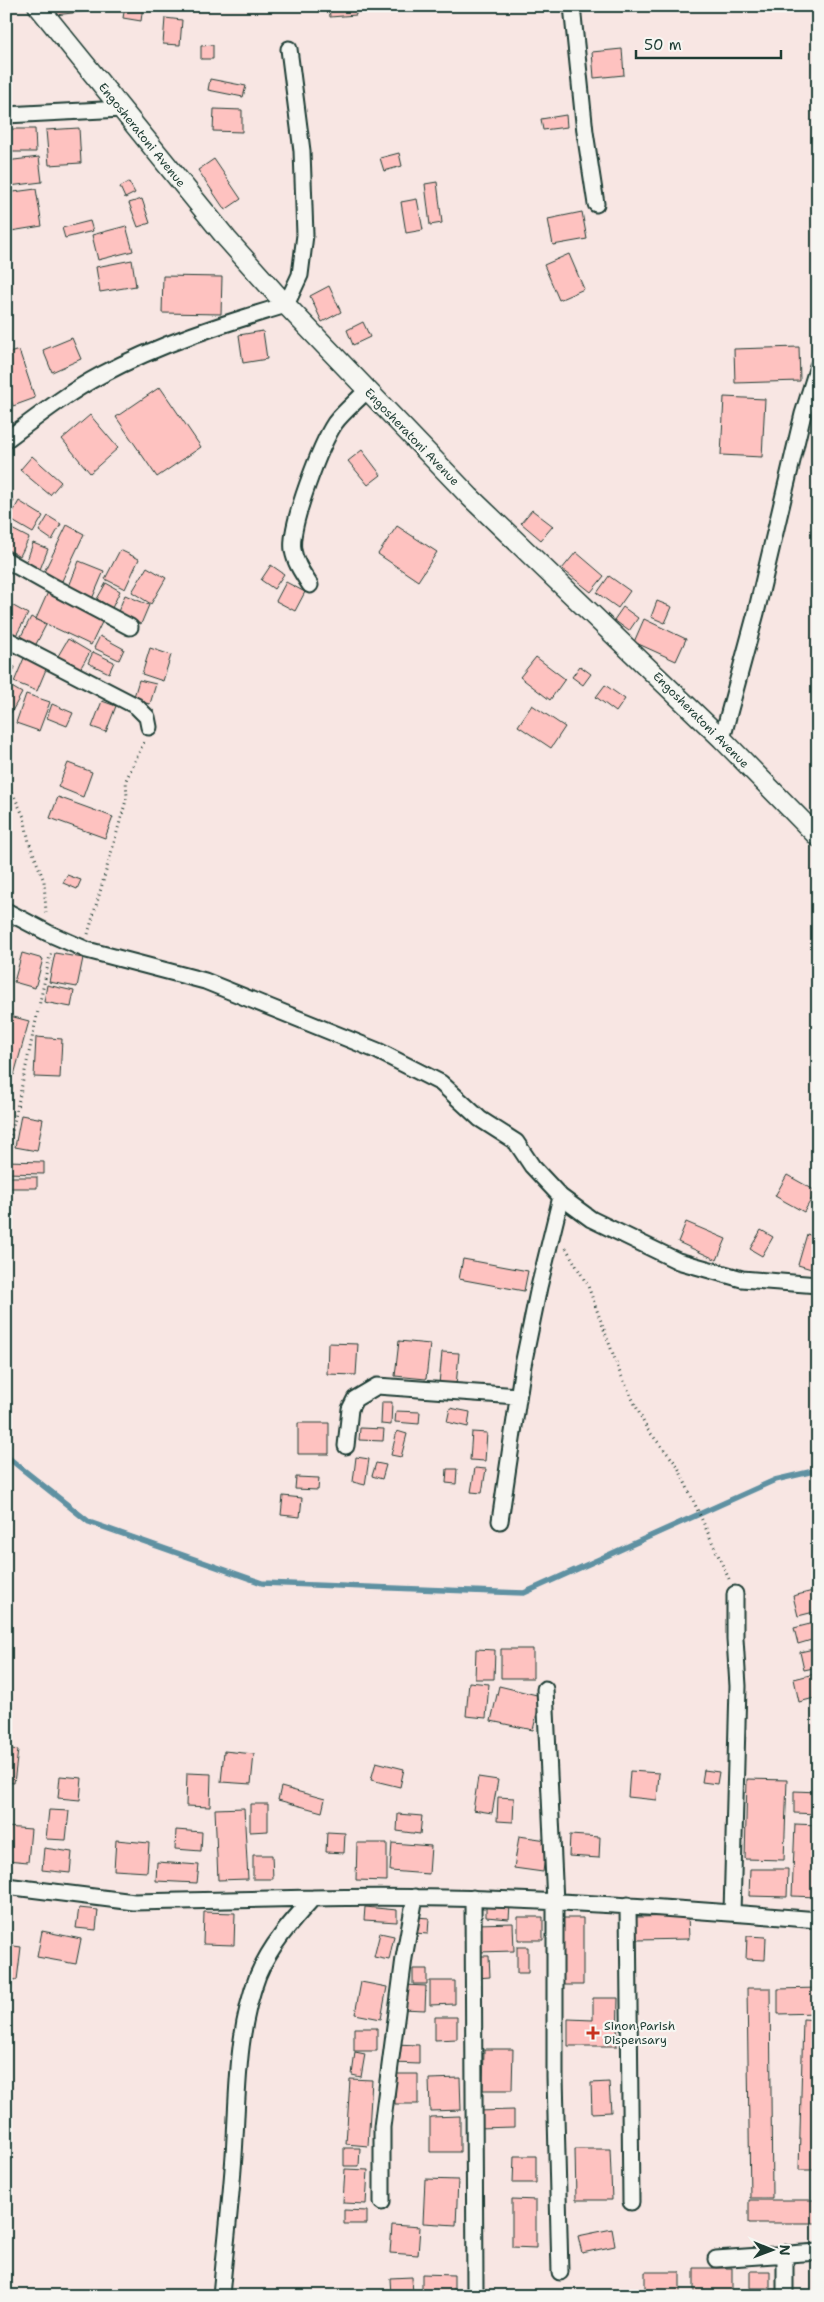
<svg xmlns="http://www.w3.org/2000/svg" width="824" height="2302" viewBox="0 0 824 2302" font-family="'Shantell Sans',sans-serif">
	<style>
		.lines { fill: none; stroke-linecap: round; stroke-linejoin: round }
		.stream { stroke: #5f91a2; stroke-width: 5.5 }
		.building { fill: #fec2c0; stroke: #1f3d34 }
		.minor-casing { stroke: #1f3d34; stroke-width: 19 }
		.tertiary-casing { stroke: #1f3d34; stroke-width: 22 }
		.path { stroke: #1f3d34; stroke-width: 3; stroke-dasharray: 1 4; stroke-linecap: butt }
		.minor { stroke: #f6f6f2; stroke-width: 15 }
		.tertiary { stroke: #f6f6f2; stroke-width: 19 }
		.poi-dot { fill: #c8321e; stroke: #f6f6f2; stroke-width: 2 }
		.labels { text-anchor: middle; stroke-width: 4.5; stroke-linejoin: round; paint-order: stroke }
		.street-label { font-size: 12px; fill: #1f3d34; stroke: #f6f6f2 }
		.poi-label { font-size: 12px; fill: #1f3d34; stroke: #f6f6f2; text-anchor: start }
	</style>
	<rect width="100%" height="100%" fill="#f8e6e3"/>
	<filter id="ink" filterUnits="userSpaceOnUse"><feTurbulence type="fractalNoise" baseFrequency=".02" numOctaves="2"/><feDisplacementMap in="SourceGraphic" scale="10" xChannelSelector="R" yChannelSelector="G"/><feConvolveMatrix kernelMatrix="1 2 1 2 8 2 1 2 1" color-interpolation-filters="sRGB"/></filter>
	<g filter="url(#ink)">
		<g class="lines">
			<path class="stream" d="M6,1456L89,1522L262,1583L524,1593L775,1480L818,1470"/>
		</g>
		<path class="building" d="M54,6H98V10L55,15Z
			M125,6H143L141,21L123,18Z
			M329,6H355L356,15L330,17Z
			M165,18L182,20L180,45L163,44Z
			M213,45V59H201V46Z
			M622,49L624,75L594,78L592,52Z
			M210,79L246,86L243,97L208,90Z
			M214,109L242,110V132L213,131Z
			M566,115L567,127L543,130L541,119Z
			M79,128L81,163L49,165L46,130Z
			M11,129H35L36,152H11Z
			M399,153L402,166L384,171L380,158Z
			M39,157L42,182L9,186L6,161Z
			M214,159L241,199L225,210L198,170Z
			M129,182L135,193L125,198L120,187Z
			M437,182L442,223L430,225L425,184Z
			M36,189L42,226L11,231L6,193Z
			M142,199L150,223L138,227L129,203Z
			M417,199L423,230L406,233L401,202Z
			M582,212L587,239L553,245L548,219Z
			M90,221L93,231L65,238L62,228Z
			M126,226L133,251L98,260L92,235Z
			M569,254L584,289L559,300L544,265Z
			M132,260L136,286L100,292L96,267Z
			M163,276L222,277L221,314L162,313Z
			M329,286L341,312L322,322L310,296Z
			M363,322L370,337L353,345L347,330Z
			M263,331L267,359L243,363L239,335Z
			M72,338L81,359L52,372L43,350Z
			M799,347L800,381L735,383L734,349Z
			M19,350L35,398L13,406L6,384V354Z
			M160,387L201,447L157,477L116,417Z
			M724,397L765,399L762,457L721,455Z
			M90,415L118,448L90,473L62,439Z
			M362,450L381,475L368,485L348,461Z
			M32,456L61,482L50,495L20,470Z
			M6,496L14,501L6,514Z
			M19,501L43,516L33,533L9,519Z
			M532,510L553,526L541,540L521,523Z
			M48,516L61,524L52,540L39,531Z
			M67,525L84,534L61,583L43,574Z
			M6,526L29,538L20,556L6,549Z
			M397,526L437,552L418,581L378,554Z
			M33,543L48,549L39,572L25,566Z
			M120,550L139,559L125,589L105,579Z
			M576,552L604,576L591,592L562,569Z
			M79,561L104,571L92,599L68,589Z
			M271,565L284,574L274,589L261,580Z
			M147,567L166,578L151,604L132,592Z
			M609,576L630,591L618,608L597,593Z
			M286,582L305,592L295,611L276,601Z
			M106,583L120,591L112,608L97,599Z
			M48,592L104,618L91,645L36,619Z
			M125,595L149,605L141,624L117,614Z
			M657,601L672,607L665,623L651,617Z
			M6,602L28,614L14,639L6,635Z
			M623,607L638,618L629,631L614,620Z
			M31,617L46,625L34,648L19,640Z
			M644,619L686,639L676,661L634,642Z
			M100,636L124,649L119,660L94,648Z
			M68,639L90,652L80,669L58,656Z
			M150,648L171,655L163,681L142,674Z
			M93,652L114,662L109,673L88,663Z
			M536,657L565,679L550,700L520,677Z
			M24,658L47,667L37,691L14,682Z
			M6,663L15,667L12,676L6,673Z
			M580,666L591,674L583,685L572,677Z
			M139,680L156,684L150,704L133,700Z
			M605,685L625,699L616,712L596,697Z
			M10,686L22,693L11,713L6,710V692Z
			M26,694L50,702L39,731L16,723Z
			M102,701L116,706L106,732L92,727Z
			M52,704L73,713L67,726L47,718Z
			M532,705L565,727L551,748L518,726Z
			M68,763L92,772L83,797L58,787Z
			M58,797L113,817L105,838L50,818Z
			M67,875L81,880L77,889L63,883Z
			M22,953L43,959L35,988L14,982Z
			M55,953L83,958L77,987L49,982Z
			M47,985L74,991L71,1007L44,1002Z
			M6,1015L29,1021L14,1075L6,1073Z
			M36,1037L62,1039L60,1078L34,1077Z
			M21,1115L43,1119L37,1151L15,1147Z
			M6,1161L44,1162V1174L6,1173Z
			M787,1175L816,1191L804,1212L775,1196Z
			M6,1177H37V1188H6Z
			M818,1208V1231L812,1230Z
			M686,1222L726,1239L717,1260L678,1242Z
			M761,1230L773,1237L762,1256L750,1249Z
			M807,1234L818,1238V1271L798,1265Z
			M463,1259L528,1271L524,1291L459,1279Z
			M399,1341L430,1344L426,1379L395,1376Z
			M328,1343L358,1344L356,1375L327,1374Z
			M442,1352L459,1353L456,1386L439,1384Z
			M382,1402H392L391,1425L381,1424Z
			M450,1408L470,1412L468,1427L447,1422Z
			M396,1411L420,1412L419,1424L395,1422Z
			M298,1423H329V1454H298Z
			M360,1428L384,1429L383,1441L359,1440Z
			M397,1431L407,1434L401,1457L391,1455Z
			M472,1432L487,1433L485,1461L470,1460Z
			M356,1457L369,1459L365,1485L353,1482Z
			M376,1463L386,1465L382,1479L372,1476Z
			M475,1468L486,1469L482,1493L471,1492Z
			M447,1469H457L456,1484L446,1483Z
			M296,1477L319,1478L318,1490L295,1489Z
			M283,1496L302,1498L300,1517L281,1515Z
			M813,1591L818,1611L798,1616L793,1596Z
			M818,1622V1638L798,1644L794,1628Z
			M818,1648V1667L804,1670L800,1652Z
			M476,1649L495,1650L494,1679H475Z
			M501,1649H533V1678H501Z
			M818,1673V1697L799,1702L794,1679Z
			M469,1682L489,1684L486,1718L466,1716Z
			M499,1686L541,1696L533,1730L491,1721Z
			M6,1748L18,1750L14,1783L6,1782Z
			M224,1751L254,1754L251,1784L221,1782Z
			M376,1762L404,1769L400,1787L371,1780Z
			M704,1770L719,1772L717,1784L702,1782Z
			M630,1771L659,1773L657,1800L628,1797Z
			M187,1773L211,1774L210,1807L186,1806Z
			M60,1776L82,1778L80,1800L58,1798Z
			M478,1777L498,1780L492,1813L473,1810Z
			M747,1779L787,1780L784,1860L745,1859Z
			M281,1787L325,1799L322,1812L278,1800Z
			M794,1791L818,1792V1814L794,1813Z
			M498,1797L514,1798L513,1822L497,1821Z
			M250,1804H268V1831L250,1832Z
			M244,1808L248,1879L218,1880L215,1809Z
			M49,1810L69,1811L66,1840L46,1839Z
			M398,1814L422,1816L420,1834L397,1831Z
			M795,1824L818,1825V1897L792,1896Z
			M6,1827L31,1829L28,1862L6,1860Z
			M176,1830L202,1832L201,1851L175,1849Z
			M327,1832L345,1833L344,1853L326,1852Z
			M570,1835L600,1837L599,1858L569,1856Z
			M519,1836L547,1840L543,1872L514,1868Z
			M116,1840L149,1843L147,1872L114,1870Z
			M357,1843H387V1881L356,1880Z
			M392,1843L431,1846L429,1874L390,1871Z
			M44,1848L72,1852L70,1873L42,1870Z
			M253,1855H272L273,1879H253Z
			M157,1862L199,1865L197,1883L156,1881Z
			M750,1869H788L787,1897L749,1896Z
			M486,1904L510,1905L509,1919L486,1917Z
			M365,1907L397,1910V1922L364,1920Z
			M79,1908L98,1910L96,1930L76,1928Z
			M204,1912L235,1913L234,1945L203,1944Z
			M688,1916L689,1939L637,1940L636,1917Z
			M416,1917L429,1918L428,1934L414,1933Z
			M518,1917H543V1940H518Z
			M560,1918H583V1985H561Z
			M513,1923L514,1951L478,1952L477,1924Z
			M42,1931L81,1939L76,1964L37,1957Z
			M380,1933L394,1936L389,1960L374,1957Z
			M747,1936L766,1937L765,1960L746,1959Z
			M6,1945L21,1947L17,1980L6,1979Z
			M517,1947H528V1973H517Z
			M476,1956H489L490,1977L477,1978Z
			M413,1969H427V1984H413Z
			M430,1981H455V2004L430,2005Z
			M361,1982L387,1987L381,2019L355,2014Z
			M404,1985L426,1986L425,2010L402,2009Z
			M747,1988H770L772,2198H750Z
			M818,1988V2013L778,2014V1989Z
			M593,1998H618L617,2046H568V2019L593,2020Z
			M435,2017H457V2039L435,2040Z
			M803,2019L818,2020V2170H799Z
			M354,2028H377V2051H354Z
			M394,2044L419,2045V2064L393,2063Z
			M484,2049H513L512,2090H483Z
			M355,2052L365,2054L361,2077L352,2075Z
			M395,2074H418V2104H395Z
			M460,2078L461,2110L430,2111L429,2079Z
			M350,2079L372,2080L368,2146L346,2144Z
			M609,2082L611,2112L592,2113L591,2083Z
			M514,2110V2127L478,2128V2111Z
			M460,2116V2152H430V2117Z
			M344,2148H360L359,2166H344Z
			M575,2149H610L612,2200H576Z
			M514,2156H536V2183H513Z
			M345,2169L368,2170L366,2204L343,2203Z
			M425,2179L458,2180L456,2225L423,2223Z
			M512,2199L536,2200V2248L512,2247Z
			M749,2200H818V2223H749Z
			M344,2210L367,2211V2224H344Z
			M392,2225L420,2227L418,2255L390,2253Z
			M612,2229L615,2246L582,2253L578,2236Z
			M694,2268H732V2296H694Z
			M750,2271H770V2288H750Z
			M645,2272H680V2296H645Z
			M422,2274L454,2275V2296H422Z
			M412,2277L413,2296H391L390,2278Z"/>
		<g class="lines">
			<defs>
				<path id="minor" d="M572,6L585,132L596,204
					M6,115L122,109
					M6,440C37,417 67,393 101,375C159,344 222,324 286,305L300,275L305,235L302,151L289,49
					M6,560L56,588L130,627
					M310,585C303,574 295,563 293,550C289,526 321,444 335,423C344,411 357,401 367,390
					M6,639L136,706L147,717L149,727
					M722,739L756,613L803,414L818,366
					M6,911L48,933L87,950L205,981L378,1051L441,1083L480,1119L516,1142L532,1166L561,1197L591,1219L678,1261L742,1279L818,1285
					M346,1446L350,1409L355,1399L377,1386L518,1396
					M500,1521L523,1365L539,1287L561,1197
					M545,1689L555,1902V2077L560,2272
					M6,1886L134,1902L313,1898
					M473,1898L475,2291
					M628,1905L631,2202
					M732,1913L738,1686L735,1639V1594
					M382,2202V2127L404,1958L415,1897
					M785,2253V2296
					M716,2259L818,2252
					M221,2296C225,2249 231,2202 234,2155C238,2095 236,2032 258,1975C270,1946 292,1921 313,1898C482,1894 650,1906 818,1920"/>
				<path id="tertiary" d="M38,6L227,239L286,305L470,497L722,739L818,837"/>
			</defs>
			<use href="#minor" class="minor-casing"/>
			<use href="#tertiary" class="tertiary-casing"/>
			<path class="path" d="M6,779L24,817L29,842L44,881L46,913
				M88,934L127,797L126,780L144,742
				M9,1145L51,951
				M566,1248L588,1286L620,1373L647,1429L677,1465L729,1579"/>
			<use href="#minor" class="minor"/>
			<use href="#tertiary" class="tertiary"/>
		</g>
	</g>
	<path class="poi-dot" d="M590.5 2025.5h5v5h5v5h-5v5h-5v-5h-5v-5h5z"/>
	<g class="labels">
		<g class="street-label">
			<text transform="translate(142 135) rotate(51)" y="4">Engosheratoni Avenue</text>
			<text transform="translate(412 437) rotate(46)" y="4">Engosheratoni Avenue</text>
			<text transform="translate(701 720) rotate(45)" y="4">Engosheratoni Avenue</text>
		</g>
		<g class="poi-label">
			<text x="604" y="2030">Sinon Parish<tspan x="604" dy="14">Dispensary</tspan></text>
		</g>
	</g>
	<rect width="824" height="2302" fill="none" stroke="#f6f6f2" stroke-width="25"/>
	<rect x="12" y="12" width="799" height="2277" fill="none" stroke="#1f3d34" stroke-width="2" filter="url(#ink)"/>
	<g transform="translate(772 2250) rotate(91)" stroke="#f6f6f2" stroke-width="4" paint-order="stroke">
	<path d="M0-4L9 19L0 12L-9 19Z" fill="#1f3d34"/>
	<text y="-8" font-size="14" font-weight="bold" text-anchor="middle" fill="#1f3d34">N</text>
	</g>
	<path d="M636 50v8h145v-8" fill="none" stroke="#1f3d34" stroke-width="2.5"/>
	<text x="644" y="50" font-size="15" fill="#1f3d34" stroke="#f6f6f2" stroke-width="4" paint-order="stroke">50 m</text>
</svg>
